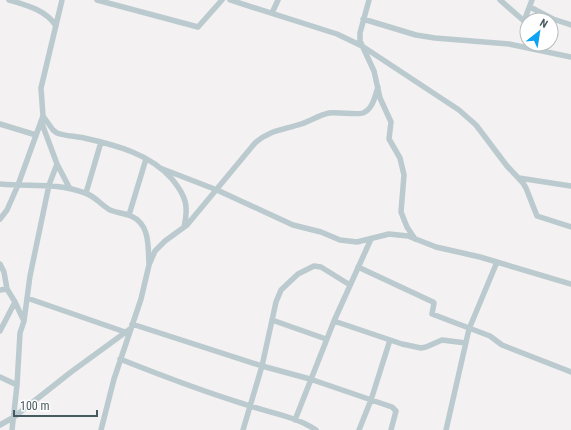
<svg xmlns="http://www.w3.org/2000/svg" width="571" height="430" viewBox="0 0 571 430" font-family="'Roboto Condensed',sans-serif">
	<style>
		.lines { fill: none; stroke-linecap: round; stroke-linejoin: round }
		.minor { stroke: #bbcace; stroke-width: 5.5 }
	</style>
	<rect width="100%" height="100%" fill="#f3f1f1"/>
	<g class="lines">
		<path class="minor" d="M9,0C26,5 46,10 56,26
			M97,0L198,27L222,0
			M230,0L337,34L362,46L459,110L476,125L507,166L523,183L526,188L537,216L571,227
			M369,0L360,33V41L374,71L380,98L391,122L389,139L400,158L404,175L401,212L407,227L415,239
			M500,0L524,21L527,33
			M530,7L553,19L571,25
			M272,13L278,0
			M363,19L416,35L435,38L509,44L571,57
			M524,21L532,0
			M43,116L53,130L57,133C65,136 75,136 84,138C116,145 150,154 172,179C186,196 189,206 184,227
			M41,121L57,164L69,187
			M0,124L36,135
			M160,168L217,190L293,225L321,232L340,240L357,242L389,234L408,236L436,247L480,257L571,284
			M519,178L571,186
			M0,184C29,187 57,182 85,193C95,196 101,205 110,210C117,213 124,213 131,216C150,224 148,246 149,264
			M86,193L101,142
			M129,215L146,159
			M0,219L7,210L18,185L43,116L41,88L62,0
			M0,264L4,272L7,289L15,302L24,321
			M358,267L433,302L434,303L432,314L490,336L502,345L571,372
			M0,290L7,289
			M27,298L125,332
			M272,320L326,339
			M334,321L402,344L421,348L426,347L442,340L466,343
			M132,324L262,366L310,379L392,407L396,411L391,430
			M0,331L15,302
			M120,359C160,375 202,391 244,404C266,412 296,416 316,430
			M0,377L17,385
			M295,420L334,321L371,239
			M0,425L14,417L71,372L130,329
			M12,430L17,385L20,333L24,321L30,276L49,185L57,164
			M101,430L114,379L141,299L149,265L155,251L165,241L187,225L255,143C270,130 283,130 301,124C310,121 319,115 329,113C338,112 357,115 363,113C373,109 375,96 378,87
			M243,430L262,366L276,302L281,290L298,274L314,266L321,267L350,285
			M359,430L371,400L390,340
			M446,430L469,329L497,262"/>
	</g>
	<g transform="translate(539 32) rotate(30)"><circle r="19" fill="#ffffff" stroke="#b5bdbf"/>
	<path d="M0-3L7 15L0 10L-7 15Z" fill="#0ba3f3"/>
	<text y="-6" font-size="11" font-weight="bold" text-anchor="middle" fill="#475a60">N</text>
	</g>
	<path d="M14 410v6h83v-6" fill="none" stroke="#475a60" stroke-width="2"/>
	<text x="20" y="410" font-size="12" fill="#475a60" stroke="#ffffff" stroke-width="3" paint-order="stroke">100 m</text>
</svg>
